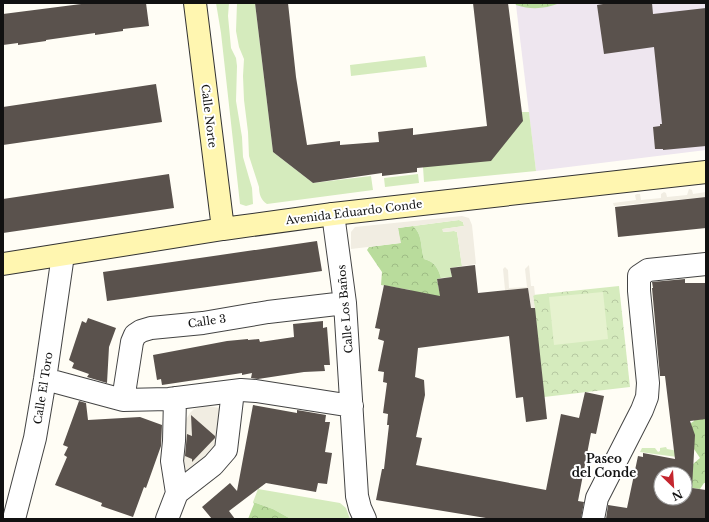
<svg xmlns="http://www.w3.org/2000/svg" width="709" height="522" viewBox="0 0 709 522" font-family="'Libre Baskerville',serif">
	<style>
		.industrial { fill: #eee6ef }
		.grass { fill: #d5ebbd }
		.forest { fill: url(#forest-crowns) }
		.park { fill: url(#park-crowns) }
		.pitch { fill: #e6f2cf }
		.plaza { fill: #f1ede2 }
		.building { fill: #5a524d; fill-rule: evenodd }
		.lines { fill: none; stroke-linecap: round; stroke-linejoin: round }
		.street-casing { stroke: #444; stroke-width: 24 }
		.secondary-casing { stroke: #333; stroke-width: 24 }
		.street { stroke: #fff; stroke-width: 22 }
		.secondary { stroke: #fff6b0; stroke-width: 22 }
		.labels { text-anchor: middle; stroke-width: 4; stroke-linejoin: round; paint-order: stroke }
		.street-label { font-size: 11px; fill: #111; stroke: #fff }
		.neighbourhood-label { font-size: 12px; font-weight: bold; fill: #111; stroke: #fff }
	</style>
	<defs>
		<pattern id="forest-crowns" width="20" height="18" patternUnits="userSpaceOnUse"><rect width="20" height="18" fill="#b9dc9c"/><path d="M2 6a3 3 0 1 1 6 0M12 15a3 3 0 1 1 6 0" fill="none" stroke="#9ebc85"/></pattern>
		<pattern id="park-crowns" width="20" height="18" patternUnits="userSpaceOnUse"><rect width="20" height="18" fill="#d5ebbd"/><path d="M2 6a3 3 0 1 1 6 0M12 15a3 3 0 1 1 6 0" fill="none" stroke="#b6c8a1"/></pattern>
	</defs>
	<rect width="100%" height="100%" fill="#fffdf5"/>
	<path class="industrial" d="M536,3H706V150L536,171L516,5Z"/>
	<path class="grass" d="M216,3H229L228,16L231,48L236,58L237,66L236,101L242,137L243,157L252,188L253,204L246,206L240,204L221,33Z
		M237,3H255L273,152L313,183L371,176L373,190L267,204C261,200 259,194 259,187L249,156L248,132L244,100L243,76L244,59L239,47L236,31Z
		M425,56L427,67L351,76L350,65Z
		M522,112H529L536,171L424,182L423,167Z
		M418,174L419,183L385,187L384,178Z
		M459,220L463,222L464,226L443,229V232L454,231L457,232L462,266L450,268L452,277L441,278C438,268 435,262 424,259C420,246 423,235 413,226Z
		M666,447L667,449L678,451L677,457L640,452L642,448H655L658,452L660,451V448Z
		M258,489L340,503L346,508L350,519H319V518L314,519H291L273,509L253,502Z"/>
	<path class="forest" d="M515,3H560C544,9 532,10 516,5Z
		M413,226C423,235 420,246 424,259C435,262 438,268 441,278L437,279L439,290L449,319L410,290L381,285L382,272L367,250L369,247L400,243L398,228Z
		M706,401V483H704L700,489L692,488L685,475L693,464L700,458L690,443L691,423L694,421L696,413Z
		M253,502L273,509L291,519H248L254,504Z"/>
	<path class="park" d="M619,286L630,387L544,397L533,295Z"/>
	<path class="pitch" d="M603,292L608,339L554,345L549,297Z"/>
	<path class="plaza" d="M689,189L692,190L693,194L706,192V197L614,206L613,203L636,200L635,195L637,194H640L641,200L661,198V194L664,192L666,193L667,197L687,195Z
		M462,216L469,218L472,225L476,264L462,266L457,232L454,231L443,232L442,229L464,226L463,222L459,220L398,228L401,243L351,249V232L355,227Z
		M529,265L531,286H534L535,295L533,296L535,308H531L528,288L507,290L506,300L503,269L505,267L508,270L509,288L527,287L525,269Z
		M207,406L220,408L219,451L193,472L183,474L181,447L185,421L190,413L194,409Z"/>
	<path class="building" d="M89,3H146L149,26L123,29V31L95,35V33L46,40V41L18,45V43L3,45V14Z
		M255,3H288L296,77L307,145L340,141V145L379,142L378,132L413,128V135L487,126L473,3H508L523,121L491,161L417,168V172L382,176V173L313,183L273,152Z
		M609,3H652L653,14L706,8V146L663,150V149H655L653,127L660,126V124H662L654,47L604,54L597,5Z
		M156,84L162,122L3,145V107Z
		M169,174L174,208L3,233V199Z
		M706,197V228L618,237L615,207Z
		M317,241L322,271L107,301L103,272Z
		M475,265L478,293L528,288L531,308H535L547,419L526,422L523,397L516,398L509,336L418,348L415,377L424,380L425,395L416,437L422,438L416,465L546,490L561,414L579,418L585,392L604,396L596,434L591,433L578,501L584,502L581,519H492L376,500L382,469H384L389,425H387L388,414L383,413L387,383L383,382L384,372L378,371L384,341L378,339L380,329L375,328L384,285L440,296L437,279L452,277L450,268Z
		M685,279V283H706V419L690,421L695,435L692,488L706,490V519H606L608,505L627,508L638,456L643,457V453L675,459L665,376H660L652,288H653L652,282ZM661,474H685V498H661Z
		M88,318L116,328L109,347L107,383L87,377L89,374L72,368L74,363L69,360L82,321L86,323Z
		M323,321V328L327,327L330,365H324L325,371L304,372L258,379L251,378L252,373L242,375V373L162,385L161,379L157,380L153,355L227,341L248,339V340L259,339L260,342L294,337L293,324Z
		M79,401L86,403L88,420L140,417L162,425L161,446L146,488L144,487L133,517L101,506L102,503L55,485L67,457L64,455L68,447L63,445Z
		M253,405L297,413V410L326,415L325,422H330L325,452L332,453L327,484L318,483L316,492L266,483L229,511L235,519H212L202,507L230,483L237,491Z
		M191,415L215,436V438L192,462V459L185,456L187,434L192,436Z"/>
	<g class="lines">
		<defs>
			<path id="street" d="M333,214L345,303L357,496L360,508L365,519
				M45,379L123,400L169,399L241,390L256,391L352,406
				M175,398L174,441L172,461L177,493
				M123,400L132,342L135,335L141,331L151,328L203,323L268,312L345,303
				M14,519L35,438L45,379L63,255
				M167,519L177,493L213,465L226,450L233,391
				M593,519L597,498L642,410L647,397L648,383L639,291V276L648,270L706,264"/>
			<path id="secondary" d="M195,3L223,229
				M3,264L223,229L333,214L706,172"/>
		</defs>
		<use href="#street" class="street-casing"/>
		<use href="#secondary" class="secondary-casing"/>
		<use href="#street" class="street"/>
		<use href="#secondary" class="secondary"/>
	</g>
	<g class="labels">
		<g class="street-label">
			<text transform="translate(209 116) rotate(83)" y="4">Calle Norte</text>
			<text transform="translate(354 212) rotate(-7)" y="4">Avenida Eduardo Conde</text>
			<text transform="translate(345 309) rotate(-95)" y="4">Calle Los Baños</text>
			<text transform="translate(207 321) rotate(-8)" y="4">Calle 3</text>
			<text transform="translate(43 388) rotate(-81)" y="4">Calle El Toro</text>
		</g>
		<g class="neighbourhood-label">
			<text x="604" y="463">Paseo<tspan x="604" dy="14">del Conde</tspan></text>
		</g>
	</g>
	<rect width="709" height="522" fill="none" stroke="#111111" stroke-width="8"/>
	<g transform="translate(673 486) rotate(155)"><circle r="19" fill="#ffffff" stroke="#a0a0a0"/>
	<path d="M0-3L7 15L0 10L-7 15Z" fill="#c4262e"/>
	<text y="-6" font-size="11" font-weight="bold" text-anchor="middle" fill="#111111">N</text>
	</g>
</svg>
